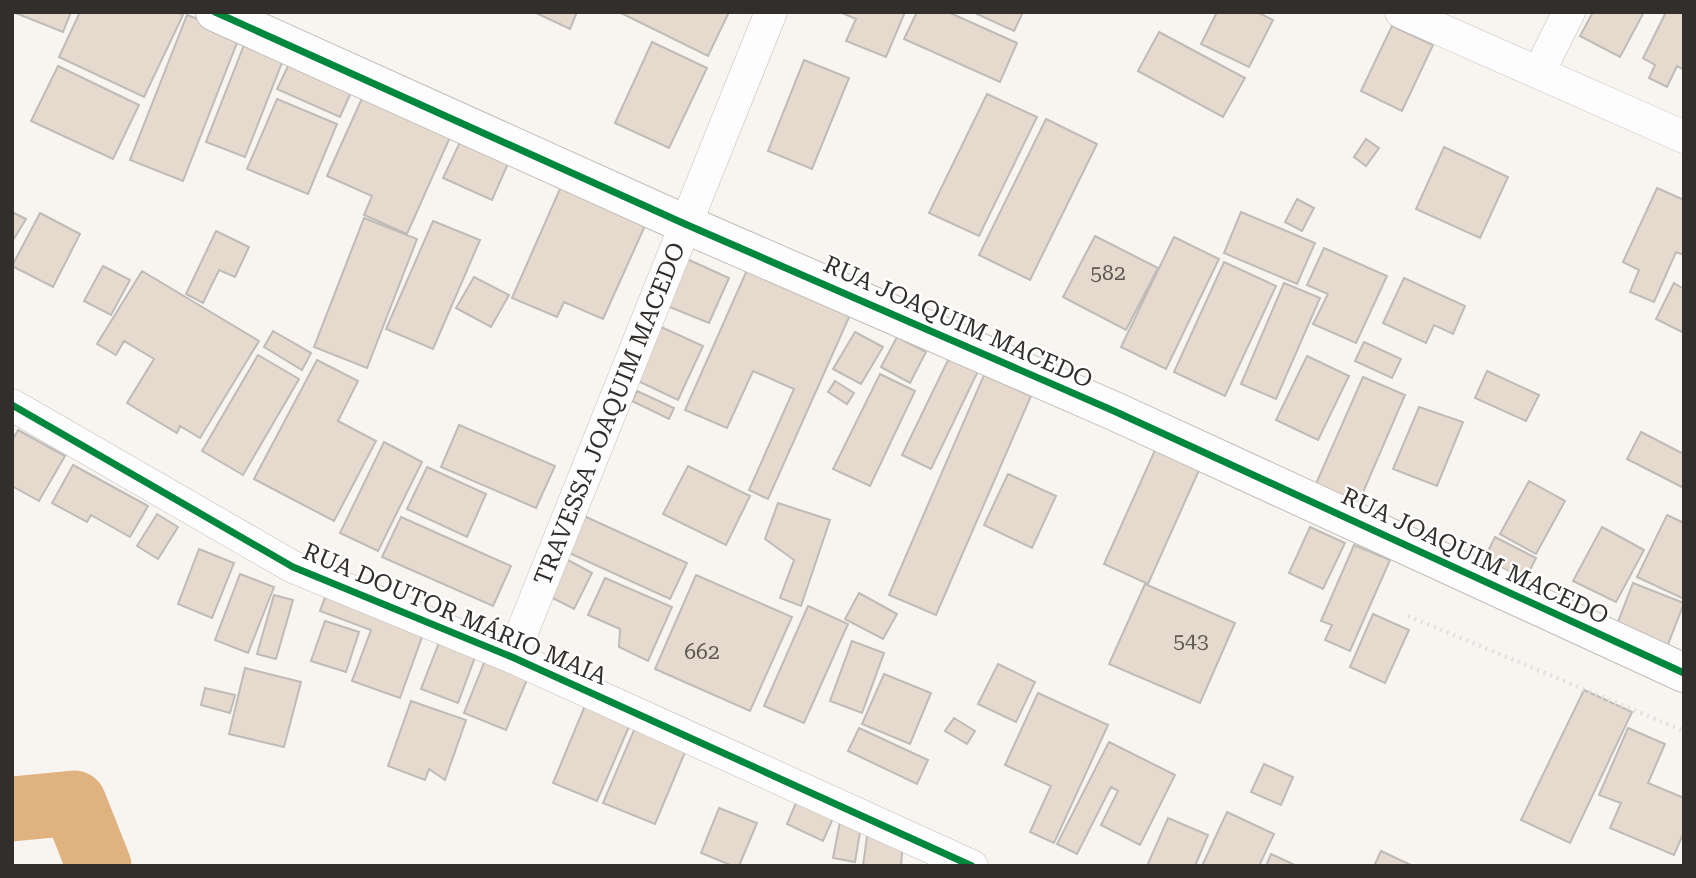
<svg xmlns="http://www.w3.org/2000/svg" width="1696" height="878" viewBox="0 0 1696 878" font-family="'Roboto Serif',serif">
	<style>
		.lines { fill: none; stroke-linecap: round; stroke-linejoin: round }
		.river { stroke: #e0b27f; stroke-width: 65 }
		.building { fill: #e6dace; stroke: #bebbb8; stroke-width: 2 }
		.street-casing { stroke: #c1bebb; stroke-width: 33 }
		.secondary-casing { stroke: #c1bebb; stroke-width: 40 }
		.path { stroke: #e2e0df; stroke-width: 4.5; stroke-dasharray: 2 5; stroke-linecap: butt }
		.street { stroke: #fefdfd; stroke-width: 32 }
		.secondary { stroke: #fefdfd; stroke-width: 38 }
		.cycleway-casing { stroke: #fff; stroke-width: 11 }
		.cycleway { stroke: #00873e; stroke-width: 7 }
		.labels { text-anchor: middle; stroke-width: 5; stroke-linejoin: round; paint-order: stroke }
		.number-label { font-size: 21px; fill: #5e5954 }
		.street-label { font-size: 24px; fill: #312e2b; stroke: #fff }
	</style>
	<rect width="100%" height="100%" fill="#f8f4f0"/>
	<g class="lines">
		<path class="river" d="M12,809L74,803L99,866"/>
	</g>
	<path class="building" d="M13,12H71L63,32Z
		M80,12H177L183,15L144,97L59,57Z
		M534,12H577L570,29Z
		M619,12H729L708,56Z
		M840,12H905L886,57L846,41L856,19Z
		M917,12H948L1017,43L1000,82L904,39Z
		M978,12H1023L1014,31L977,14Z
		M1217,12H1257L1273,20L1249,67L1201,44Z
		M1593,12H1644L1620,57L1580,36Z
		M1666,12H1684V70L1677,66L1667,87L1649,78L1655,65L1643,58Z
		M187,15L240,35L183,181L130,160Z
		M1392,26L1433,45L1402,111L1361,91Z
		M1159,32L1245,78L1223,117L1138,71Z
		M652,42L707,68L669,148L615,123Z
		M244,45L283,60L245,157L206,142Z
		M291,60L353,88L340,117L277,89Z
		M804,60L849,78L812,169L768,151Z
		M58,66L139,105L113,159L31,121Z
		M987,94L1037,117L979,236L929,213Z
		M363,96L451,135L407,234L364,215L372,196L327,176Z
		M277,99L337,124L308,194L247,169Z
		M1046,119L1097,144L1030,280L979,255Z
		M462,138L510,159L492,200L443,178Z
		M1366,139L1379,148L1366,166L1354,157Z
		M1444,147L1508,177L1480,238L1416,209Z
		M563,182L648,219L603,319L564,302L557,317L512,298Z
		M1657,188L1684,200V255L1676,252L1654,302L1630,292L1639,270L1623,262Z
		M1297,199L1314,208L1302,231L1285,222Z
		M12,212L26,219L12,242Z
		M1241,212L1315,243L1297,284L1224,253Z
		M40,213L80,234L53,287L12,266Z
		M364,218L417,239L367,368L314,347Z
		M433,221L480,240L433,349L386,329Z
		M216,231L249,247L235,277L219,270L203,303L186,294Z
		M1095,236L1158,268L1126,330L1063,297Z
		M1174,237L1219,259L1166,369L1121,347Z
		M1324,248L1387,276L1356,343L1313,324L1328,294L1307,285Z
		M687,259L729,278L709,323L667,306Z
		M1224,262L1276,286L1225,396L1174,372Z
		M103,266L130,280L111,315L84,301Z
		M747,270L850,315L768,499L749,490L794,389L753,371L727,428L685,410Z
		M142,271L259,341L200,438L180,426L177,433L127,403L154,359L124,341L116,355L97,344Z
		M474,277L509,295L491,327L456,308Z
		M1404,278L1465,306L1453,334L1434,325L1426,343L1383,323Z
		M1284,283L1320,298L1276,399L1241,384Z
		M1674,283L1684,289V333L1656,319Z
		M661,327L703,346L678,400L636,380Z
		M273,331L311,353L302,370L264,347Z
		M855,332L883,347L861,384L833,369Z
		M897,337L926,352L910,383L881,367Z
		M1364,342L1401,359L1392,378L1355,361Z
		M258,355L299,379L243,475L202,451Z
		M950,356L979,369L931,469L902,455Z
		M1307,356L1349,376L1318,440L1276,420Z
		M317,360L358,381L338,421L376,441L334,521L254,479Z
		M1487,371L1539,395L1526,421L1475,398Z
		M880,374L915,391L870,486L833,469Z
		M984,375L1031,396L936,615L889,595Z
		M1363,377L1405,395L1358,504L1315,486Z
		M835,381L854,393L847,404L828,392Z
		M637,391L674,408L669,419L632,401Z
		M1419,407L1463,422L1437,486L1393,469Z
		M459,425L555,466L536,508L441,467Z
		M18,430L65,456L39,501L12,486V441Z
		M1641,432L1684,454V488L1627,459Z
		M384,442L422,462L378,551L340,533Z
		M1156,448L1200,468L1148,584L1104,564Z
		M73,465L148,506L130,537L91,515L87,522L52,503Z
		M688,466L750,496L726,545L663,514Z
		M427,467L486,494L467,537L407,509Z
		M1008,474L1056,496L1032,548L984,525Z
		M1529,481L1565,501L1536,554L1500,534Z
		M778,503L830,520L801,606L780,598L794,560L765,539Z
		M157,514L178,527L158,559L137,546Z
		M1667,515L1684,523V599L1637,577Z
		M584,516L687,563L670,599L567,552Z
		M401,517L511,566L493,606L382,557Z
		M1310,527L1345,543L1323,589L1289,573Z
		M1602,527L1644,550L1616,602L1573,581Z
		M1495,537L1536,558L1525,580L1484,559Z
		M1354,545L1390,560L1350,651L1325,640L1332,625L1321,621Z
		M199,549L234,563L212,618L178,604Z
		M564,558L592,573L574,609L545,594Z
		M240,574L274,587L248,653L215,640Z
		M696,575L792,617L750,711L655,669Z
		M605,578L672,607L648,661L619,647L620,629L588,615Z
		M1633,583L1684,603L1667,647L1616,627Z
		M1145,584L1235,623L1200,703L1109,664Z
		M328,590L426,626L400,698L352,681L371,630L320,611Z
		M859,593L897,614L883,639L845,619Z
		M274,595L293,600L276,659L257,654Z
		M808,606L848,624L804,723L764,706Z
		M1373,614L1409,630L1385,683L1350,667Z
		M325,621L359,632L346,672L311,661Z
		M442,635L478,649L458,703L421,689Z
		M852,641L884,653L862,713L830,701Z
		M488,653L531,670L506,730L464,713Z
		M998,664L1035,682L1016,722L978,704Z
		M245,668L301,682L284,747L229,734Z
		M884,674L931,693L910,744L862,724Z
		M205,688L235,695L230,713L201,705Z
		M1584,690L1632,712L1570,843L1521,820Z
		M1038,693L1108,725L1054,843L1030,832L1051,786L1005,765Z
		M411,701L466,720L445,780L429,769L425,780L388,766Z
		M586,703L631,722L597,801L553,783Z
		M954,718L975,731L967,744L945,731Z
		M637,723L688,745L655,824L603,803Z
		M859,728L928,760L917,784L848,751Z
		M1628,728L1665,744L1648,783L1684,798V832L1674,855L1610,828L1621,803L1599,795Z
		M1109,742L1175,775L1140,845L1101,825L1118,791L1111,787L1077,854L1057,844Z
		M1264,764L1293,777L1281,805L1251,792Z
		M801,791L838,807L823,841L787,824Z
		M719,808L757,823L739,866H733L701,853Z
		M842,811L862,820L855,862L833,858Z
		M1227,812L1274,834L1259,866H1202Z
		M1168,818L1208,835L1195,866H1147Z
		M868,829L903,841L901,866H863Z
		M1381,851L1413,866H1374Z
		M1271,854L1297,866H1266Z"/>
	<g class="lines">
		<defs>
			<g id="street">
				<path d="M1401,12L1684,137"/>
				<path d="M1539,72L1569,12"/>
				<path d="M12,405L293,567L512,657L972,866"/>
				<path id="s1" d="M512,657L771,12"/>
			</g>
			<path id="secondary" d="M215,12L685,224L1114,411L1684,673"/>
		</defs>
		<use href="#street" class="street-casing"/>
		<use href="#secondary" class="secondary-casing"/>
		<path class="path" d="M1408,616L1684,731"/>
		<use href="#street" class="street"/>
		<use href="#secondary" class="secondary"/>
		<defs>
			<path id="cycleway" d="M215,12L685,224L1114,411L1684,673
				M12,405L293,567L512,657L972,866"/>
		</defs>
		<use href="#cycleway" class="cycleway-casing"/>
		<use href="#cycleway" class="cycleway"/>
	</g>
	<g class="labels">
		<g class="number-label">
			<text x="1108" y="280">582</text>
			<text x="1191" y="648">543</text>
			<text x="702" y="659">662</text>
		</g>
		<g class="street-label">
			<text transform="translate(958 322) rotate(24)" y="8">RUA JOAQUIM MACEDO</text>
			<text dy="8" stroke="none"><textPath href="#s1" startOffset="262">TRAVESSA JOAQUIM MACEDO</textPath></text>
			<text transform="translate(1475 556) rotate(25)" y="8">RUA JOAQUIM MACEDO</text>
			<text transform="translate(455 614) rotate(23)" y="8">RUA DOUTOR MÁRIO MAIA</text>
		</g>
	</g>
	<rect width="1696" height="878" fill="none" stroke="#312e2b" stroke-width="28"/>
</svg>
